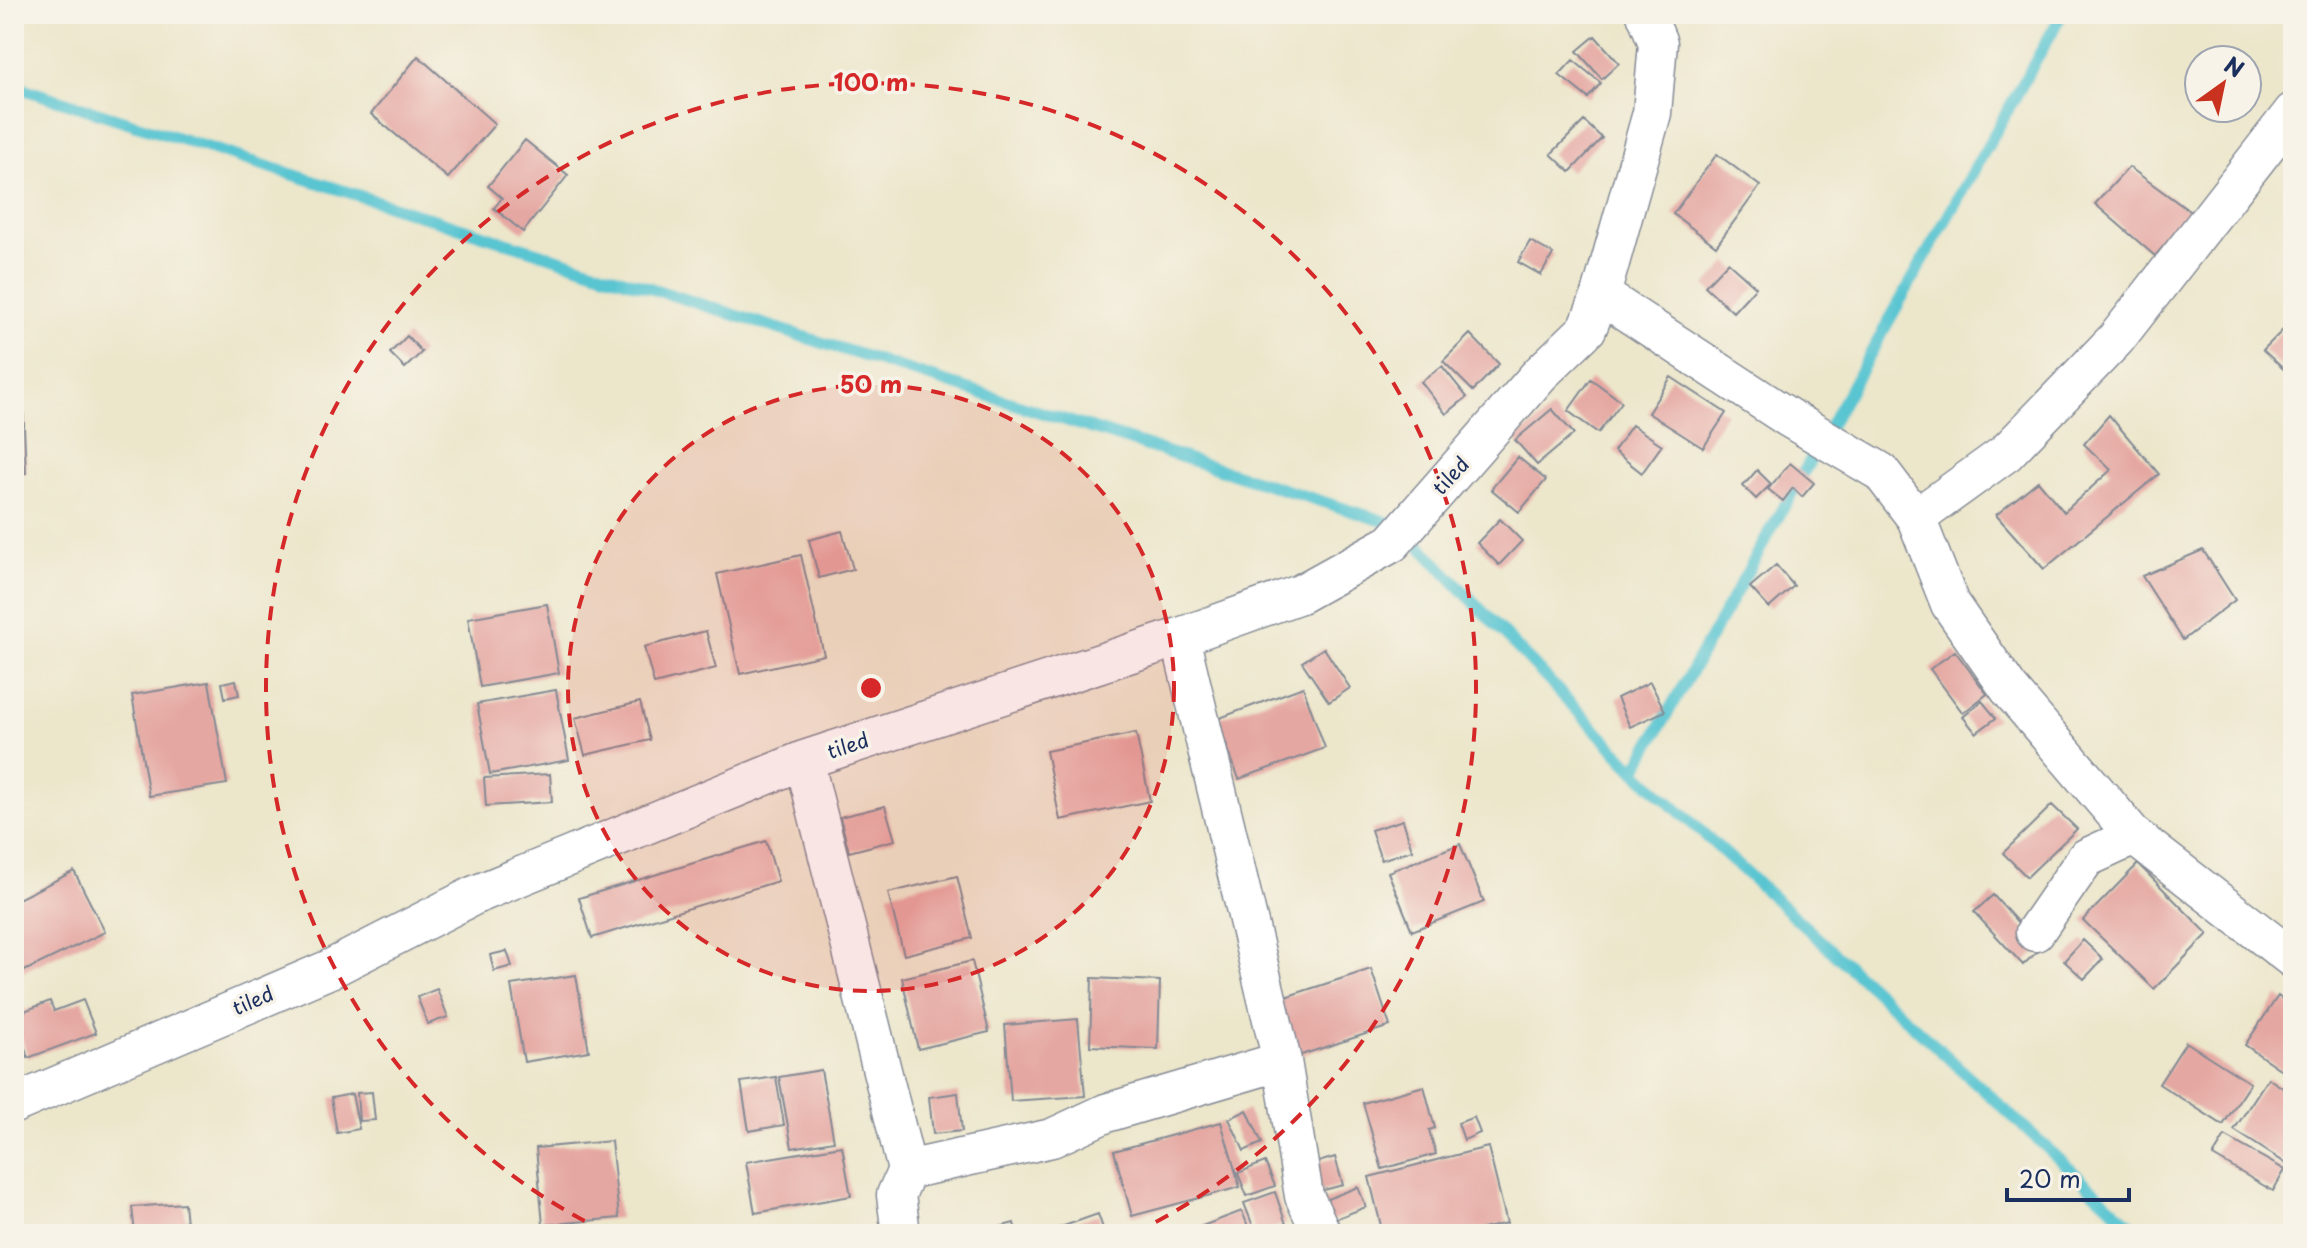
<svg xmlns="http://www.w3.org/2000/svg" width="2307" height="1248" viewBox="0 0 2307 1248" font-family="'Playpen Sans',sans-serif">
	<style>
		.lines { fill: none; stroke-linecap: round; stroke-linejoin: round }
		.stream { stroke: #59c5d1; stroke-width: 12 }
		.building { fill: #e5a7a2 }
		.minor-casing { stroke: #848a94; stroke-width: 41 }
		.minor { stroke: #fff; stroke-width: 38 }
		.ring { fill: none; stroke: #d62828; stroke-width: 4; stroke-dasharray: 14 10 }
		.labels { text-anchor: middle; stroke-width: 7; stroke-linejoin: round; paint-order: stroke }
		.street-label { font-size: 20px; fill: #1b2f5e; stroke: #f7f3e8 }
		.centre { fill: #d62828; stroke: #f7f3e8; stroke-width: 4 }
		.ring-label { font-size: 24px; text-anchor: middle; font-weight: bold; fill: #d62828; stroke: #f7f3e8; stroke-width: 7; stroke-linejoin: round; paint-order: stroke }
	</style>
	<rect width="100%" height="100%" fill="#f7f3e8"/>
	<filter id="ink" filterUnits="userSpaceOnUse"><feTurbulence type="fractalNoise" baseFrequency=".0125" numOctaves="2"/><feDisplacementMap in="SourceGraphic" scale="16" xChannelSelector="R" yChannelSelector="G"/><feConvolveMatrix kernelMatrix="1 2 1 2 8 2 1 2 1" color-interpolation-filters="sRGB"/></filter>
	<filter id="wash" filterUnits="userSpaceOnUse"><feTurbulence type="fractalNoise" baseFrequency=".006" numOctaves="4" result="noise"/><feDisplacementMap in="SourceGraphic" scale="32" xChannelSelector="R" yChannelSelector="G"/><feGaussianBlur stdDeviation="1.8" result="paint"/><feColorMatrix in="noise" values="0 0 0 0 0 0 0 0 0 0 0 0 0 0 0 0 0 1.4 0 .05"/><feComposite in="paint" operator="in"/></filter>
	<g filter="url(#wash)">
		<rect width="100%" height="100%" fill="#ece6cb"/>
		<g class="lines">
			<path class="stream" d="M14,86L1402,527L1635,771L2141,1234
				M1635,771L2062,14"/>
		</g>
		<g id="blocks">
			<path class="building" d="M1595,36L1619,63L1602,79L1577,51Z
				M418,56L495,124L448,178L371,114Z
				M1573,60L1601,83L1588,98L1559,75Z
				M1584,121L1602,138L1570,172L1551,154Z
				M525,140L568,175L523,232L494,208L502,198L488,186Z
				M1717,154L1760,186L1716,246L1673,214Z
				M2129,167L2192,213L2155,256L2095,204Z
				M1530,241L1553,254L1541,275L1518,262Z
				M1728,262L1756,287L1733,312L1705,286Z
				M2293,320V378L2263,350Z
				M1470,334L1499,364L1473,391L1443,361Z
				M407,336L422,352L405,368L390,353Z
				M1442,366L1467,397L1446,414L1421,382Z
				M1671,377L1726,413L1703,448L1648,413Z
				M1591,379L1622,402L1598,433L1568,411Z
				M14,403H23L26,473L14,474Z
				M1552,409L1574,434L1537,465L1515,440Z
				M2109,415L2159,474L2044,569L1996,515L2038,481L2064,512L2111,470L2084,444Z
				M1632,425L1662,445L1642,473L1614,451Z
				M1518,457L1546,480L1519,512L1491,489Z
				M1790,463L1814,483L1802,497L1793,488L1783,501L1768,489Z
				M1757,470L1771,484L1756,499L1743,486Z
				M1500,519L1522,541L1499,565L1477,543Z
				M842,531L853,569L819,578L809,540Z
				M2203,550L2235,600L2183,640L2142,576Z
				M801,555L824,655L740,674L717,574Z
				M1776,565L1794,586L1769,608L1750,587Z
				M547,604L559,673L480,687L468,618Z
				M706,631L716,668L654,684L644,647Z
				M1324,648L1350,688L1329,702L1302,662Z
				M1955,651L1987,694L1963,713L1930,669Z
				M236,680L239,695L225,698L222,683Z
				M209,682L227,784L149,796L132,695Z
				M1650,682L1665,711L1630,727L1617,698Z
				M1303,687L1325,748L1239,779L1217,719Z
				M556,690L569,760L490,774L477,704Z
				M1982,701L1996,718L1976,733L1963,717Z
				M640,702L650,740L585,755L575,718Z
				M1136,733L1150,801L1060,820L1046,751Z
				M550,774L552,802L486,806L484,778Z
				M2052,805L2077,829L2027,877L2003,853Z
				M885,806L895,840L849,852L840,817Z
				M1403,820L1412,850L1381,860L1371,830Z
				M766,841L778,881L592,938L579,898Z
				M1460,844L1484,902L1412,931L1388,872Z
				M2138,864L2208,934L2154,989L2083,920Z
				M74,871L105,932L16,975L14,901Z
				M957,876L972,938L904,955L888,893Z
				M1993,895L2041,948L2023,965L1974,912Z
				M2083,940L2103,959L2084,979L2064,961Z
				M507,951L512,966L494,971L490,955Z
				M972,961L989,1032L918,1049L902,978Z
				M1371,969L1390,1026L1292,1058L1273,1001Z
				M576,975L589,1051L524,1062L511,985Z
				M1092,978L1160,981L1158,1049L1090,1046Z
				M437,989L448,1017L428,1024L417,997Z
				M2278,996L2293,1007V1078L2245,1045Z
				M83,1000L96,1033L28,1058L14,1015L50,1001L54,1011Z
				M1078,1019L1085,1096L1011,1101L1005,1025Z
				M2186,1042L2250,1083L2223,1125L2159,1084Z
				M821,1070L834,1141L792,1148L779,1077Z
				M776,1077L784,1125L749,1131L741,1082Z
				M2268,1078L2293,1095V1154L2287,1164L2234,1130Z
				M1424,1086L1435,1128L1429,1130L1436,1154L1382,1169L1363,1103Z
				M372,1092L375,1120L359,1121L357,1093Z
				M958,1093L962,1131L933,1134L929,1097Z
				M352,1094L359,1129L337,1133L331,1098Z
				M1247,1110L1262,1143L1244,1151L1229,1119Z
				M1474,1117L1480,1133L1464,1140L1458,1123Z
				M1221,1122L1240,1187L1132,1216L1114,1151Z
				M2225,1136L2285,1170L2273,1191L2213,1156Z
				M611,1141L619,1218L543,1225L536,1148Z
				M842,1146L851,1196L755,1213L746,1162Z
				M1488,1147L1507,1223L1462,1234H1383L1369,1177Z
				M1335,1157L1343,1185L1320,1191L1312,1164Z
				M1265,1162L1275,1186L1247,1196L1238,1173Z
				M1358,1187L1366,1207L1330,1221L1322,1201Z
				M1275,1192L1286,1224L1256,1234L1244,1203Z
				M184,1203L187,1234H135L132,1207Z
				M1242,1211L1251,1234H1181Z
				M1098,1214L1105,1234H1041Z
				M1014,1223L1017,1234H977V1233Z"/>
		</g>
	</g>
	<g filter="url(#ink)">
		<use href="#blocks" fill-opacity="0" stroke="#848a94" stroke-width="2"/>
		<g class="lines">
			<defs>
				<path id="minor" d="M1646,14L1658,43L1652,113L1601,295L1789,418L1881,472L1916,518L1950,604L2009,689L2134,836L2293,959
					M1916,518L2006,453L2116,339L2293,112
					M1180,637L1282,1061L1304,1196L1322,1234
					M804,760L907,1170
					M2035,932L2086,858L2134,836
					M14,1104L330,969L475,895L804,760L1180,637L1300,594L1392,543L1540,374L1587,329L1601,295
					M901,1234L896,1195L907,1170L1052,1138L1106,1113L1282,1061"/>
			</defs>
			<use href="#minor" class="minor-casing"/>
			<use href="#minor" class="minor"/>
		</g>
	</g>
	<circle cx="871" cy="688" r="303" fill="#d62828" fill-opacity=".12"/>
	<g class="ring">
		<circle cx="871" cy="688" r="303"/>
		<path d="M606 1232A605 605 0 1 1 1136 1232"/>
	</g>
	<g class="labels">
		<g class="street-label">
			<text transform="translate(1451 476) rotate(-47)" y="7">tiled</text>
			<text transform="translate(848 746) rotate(-18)" y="7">tiled</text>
			<text transform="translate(253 1001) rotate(-23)" y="7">tiled</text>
		</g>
	</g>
	<circle cx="871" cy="688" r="12" class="centre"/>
	<g class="ring-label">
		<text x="871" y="91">100 m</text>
		<text x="871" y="393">50 m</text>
	</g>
	<rect width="2307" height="1248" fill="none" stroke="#f7f3e8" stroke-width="48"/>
	<g transform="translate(2223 84) rotate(33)"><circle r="38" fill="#f7f3e8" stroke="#9fa5b1" stroke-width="2"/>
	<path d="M0-6L14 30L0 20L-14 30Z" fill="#c8321e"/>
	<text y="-12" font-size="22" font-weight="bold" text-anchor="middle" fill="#1b2f5e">N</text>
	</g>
	<path d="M2007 1188v12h122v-12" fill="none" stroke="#1b2f5e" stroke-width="4"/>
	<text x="2019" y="1188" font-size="24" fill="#1b2f5e" stroke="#f7f3e8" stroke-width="6" paint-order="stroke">20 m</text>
</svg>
